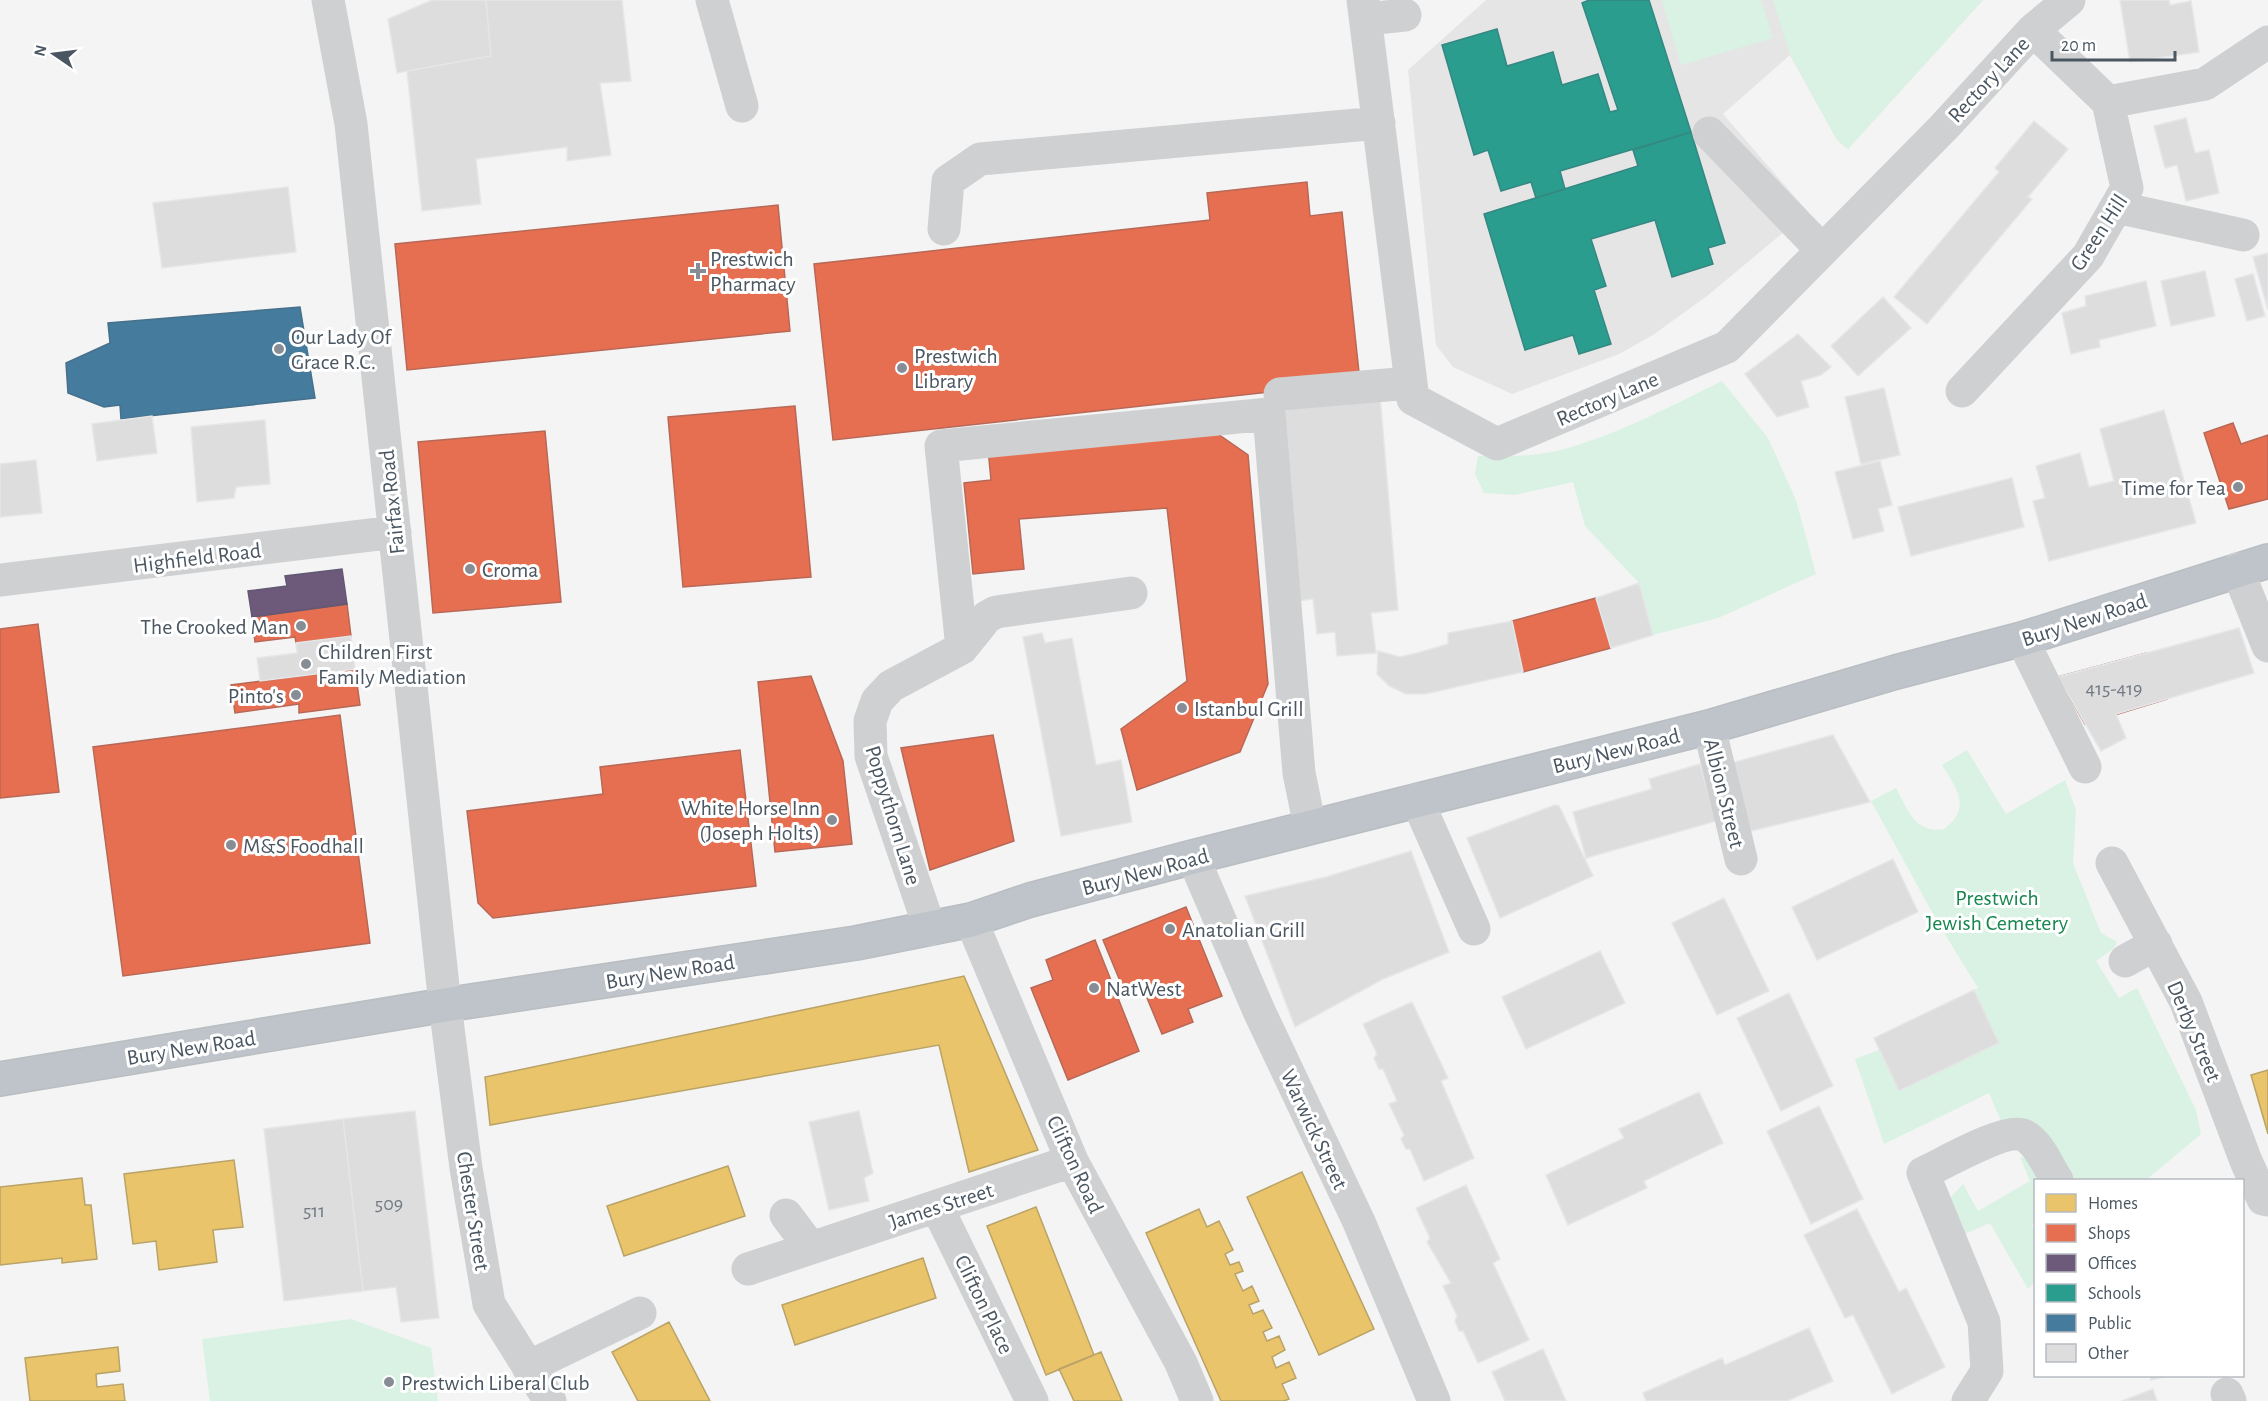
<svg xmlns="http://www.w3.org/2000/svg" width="2268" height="1401" viewBox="0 0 2268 1401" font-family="'Alegreya Sans',sans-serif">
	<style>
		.education { fill: #e6e5e6 }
		.green { fill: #d9f2e3 }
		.homes { fill: #e9c46a; stroke: #b9a367; stroke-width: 1.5 }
		.shops { fill: #e76f51; stroke: #b86856; stroke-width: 1.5 }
		.offices { fill: #6d597a; stroke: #625872; stroke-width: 1.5 }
		.schools { fill: #2a9d8f; stroke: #348881; stroke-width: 1.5 }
		.public { fill: #457b9d; stroke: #46708b; stroke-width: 1.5 }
		.building { fill: #ddddde; stroke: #e5e6e7; stroke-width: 1.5 }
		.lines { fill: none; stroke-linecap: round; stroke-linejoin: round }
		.highway-casing { stroke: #b9bec3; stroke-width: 36 }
		.minor { stroke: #ced0d2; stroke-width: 33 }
		.highway { stroke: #bec4c9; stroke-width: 33 }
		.poi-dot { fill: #868d94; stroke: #fff; stroke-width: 2 }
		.labels { text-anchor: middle; stroke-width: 6; stroke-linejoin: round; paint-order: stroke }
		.number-label { font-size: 20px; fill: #707881 }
		.street-label { font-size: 22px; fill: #4a5661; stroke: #fff }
		.poi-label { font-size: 22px; fill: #4a5661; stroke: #fff; text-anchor: start }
		.park-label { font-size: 22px; fill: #17864f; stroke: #fff }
	</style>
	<rect width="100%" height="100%" fill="#f4f4f4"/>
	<path class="education" d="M1486,0H1983L1848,149L1837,140L1790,55L1723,114L1808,212L1707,296L1653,335L1619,354L1512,394L1453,367L1436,345L1408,70Z"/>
	<path class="green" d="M1662,0H1761L1773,38L1681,65Z
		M1773,0H1983L1848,149L1837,140L1790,54Z
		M1722,381L1768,438L1796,500L1816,574L1718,618L1653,635L1639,583L1585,526L1573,482L1515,495L1484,493L1475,474L1478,456C1505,456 1534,457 1561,450C1617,435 1669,407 1722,381Z
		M1967,750L2006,814L2065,780L2076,810L2073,863L2101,933L2117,942L2113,949L2096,961L2119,998L2137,988L2196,1110L2201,1134L2146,1180H2071L2001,1121L1989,1093L1884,1144L1855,1059L1879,1050L1899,1091L1999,1043L1974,990L1978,988L1938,923L1871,801L1896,788C1908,810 1915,834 1944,829C1972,808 1957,789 1942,765Z
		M2020,1157L2030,1159L2043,1180H2036L2035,1222L2032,1226L2035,1231V1281L2028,1289L1990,1223L1958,1237L1949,1199L1963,1184L1978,1211L2030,1181Z
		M351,1319L431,1348L438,1401H210L202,1339Z"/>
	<path class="homes" d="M964,976L1038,1150L969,1172L939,1045L490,1125L485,1077Z
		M2268,1070V1134L2251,1075Z
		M234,1160L243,1227L213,1230L217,1262L159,1270L156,1241L133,1244L124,1174Z
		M728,1166L745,1216L624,1256L607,1206Z
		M1302,1172L1374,1329L1319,1355L1247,1197Z
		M82,1178L85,1205H91L97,1259L62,1263V1258L0,1265V1187Z
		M1036,1207L1094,1355L1046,1375L987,1226Z
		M1199,1209L1207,1227L1219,1221L1233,1250L1225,1254L1230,1265L1239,1262L1243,1271L1235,1274L1243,1291L1252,1286L1259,1301L1249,1305L1253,1314L1263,1310L1272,1328L1263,1332L1267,1341L1279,1336L1285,1350L1272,1357L1276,1368L1289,1362L1296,1378L1282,1384L1289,1399L1284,1401H1221L1146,1233Z
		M923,1258L936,1298L795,1345L782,1305Z
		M669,1322L710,1401H638L612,1352Z
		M118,1347L120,1371L96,1374L97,1387L123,1384L125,1401H30L25,1358Z
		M1101,1352L1122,1401H1074L1059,1369Z"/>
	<path class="shops" d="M1307,182L1310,216L1342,212L1360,382L833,440L814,264L1210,220L1207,193Z
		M778,205L790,331L407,370L395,244Z
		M795,406L811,577L683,587L668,417Z
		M2233,423L2241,444L2268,435V499L2229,509L2204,433Z
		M1208,427L1248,455L1268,684L1240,752L1137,790L1121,729L1187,681L1167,508L1019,519L1024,569L973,574L964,483L991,480L988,449Z
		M545,431L561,602L433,613L418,442Z
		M1596,598L1611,648L1523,672L1512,621Z
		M347,604L351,636L296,643L295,637L255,642L252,617Z
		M38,624L59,792L0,798V629Z
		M2147,653L2167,699L2085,724L2058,677Z
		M355,669L360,705L299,713V704L235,713L231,685Z
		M811,676L843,761L852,844L775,852L758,682Z
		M340,715L370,943L123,976L93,747Z
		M993,735L1014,841L930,870L901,748Z
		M740,750L756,886L493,918L478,903L467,811L603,794L600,767Z
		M1186,907L1222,996L1188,1009L1193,1022L1162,1034L1142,986L1125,993L1103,940Z
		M1095,940L1139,1051L1068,1080L1031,988L1053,980L1046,960Z"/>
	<path class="offices" d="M342,569L347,604L252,617L248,591L287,586L285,576Z"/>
	<path class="schools" d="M1589,0H1649L1691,132L1560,171L1565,189L1536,198L1531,182L1501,191L1488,150L1474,155L1442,45L1497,29L1507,66L1553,52L1562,85L1598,74L1610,112L1618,110L1582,3Z
		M1691,132L1725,243L1708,248L1713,264L1672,277L1655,220L1591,239L1606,286L1594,290L1611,344L1579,354L1573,335L1525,350L1484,214L1638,166L1633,150Z"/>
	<path class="public" d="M300,307L315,398L121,419L120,405L104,407L68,393L66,363L110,343L108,323Z"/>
	<path class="building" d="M432,0H486L491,56L397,73L388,19Z
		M486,0H622L631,81L600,83L611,155L567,161V147L476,159L481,204L422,211L407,71L491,56Z
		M2120,0H2169L2170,5L2191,1L2199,52L2130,62Z
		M2186,118L2195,153L2209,150L2219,193L2186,201L2177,165L2165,168L2154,126Z
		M2034,121L2068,149L2028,197L2032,199L1927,324L1894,297L1999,172L1995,168Z
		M288,187L296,252L162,268L153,203Z
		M2268,253V310L2253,257Z
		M2205,271L2215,316L2171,326L2161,281Z
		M2253,274L2265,316L2247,321L2235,279Z
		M2146,281L2156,326L2099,340L2100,347L2071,354L2062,313L2086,306L2085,296Z
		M1883,297L1911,328L1858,376L1831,346Z
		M1798,334L1831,367L1821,375L1801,381L1809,407L1777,417L1745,374Z
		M1884,388L1900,455L1861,464L1845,397Z
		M1380,395L1398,610L1371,613L1376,653L1337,656L1335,632L1317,634L1313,599L1298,601L1280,402Z
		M2164,410L2196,523L2049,561L2033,501L2045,498L2036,466L2080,453L2089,487L2114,481L2100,429Z
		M152,416L157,453L97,461L92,424Z
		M265,420L270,484L236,487L234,498L197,502L191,427Z
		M36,460L42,513L0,517V464Z
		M1880,461L1892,505L1878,509L1884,531L1853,539L1835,472Z
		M2012,478L2024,527L1911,556L1898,507Z
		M1639,583L1653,635L1611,648L1596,598Z
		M1512,621L1523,672L1425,694H1406L1389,686L1377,674L1378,651L1400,657L1417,653L1448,644V633Z
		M2239,628L2254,673L2116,714L2126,738L2101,751L2058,677Z
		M1042,633L1045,643L1072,638L1096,765L1121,760L1132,822L1061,836L1023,637Z
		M351,636L355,669L260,681L257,658L297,653L296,643Z
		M1833,735L1870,802L1747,832L1728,764Z
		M1700,764L1716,821L1586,858L1573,812L1652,789L1649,779Z
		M1555,805L1559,806L1593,876L1500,918L1467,838Z
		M1411,851L1449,952L1383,979L1295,1027L1245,896L1326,877Z
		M1893,859L1918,912L1817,960L1792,907Z
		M1724,898L1769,991L1717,1015L1672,923Z
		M1600,951L1625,1003L1526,1049L1502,997Z
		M1974,990L1999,1043L1899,1091L1874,1038Z
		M1789,993L1833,1086L1781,1111L1737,1018Z
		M1412,1002L1448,1078L1441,1081L1474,1158L1424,1181L1410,1149H1406L1401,1139L1404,1135L1389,1104L1397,1101L1383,1069H1379L1374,1058L1377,1054L1363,1024Z
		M1699,1092L1723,1143L1644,1181L1647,1188L1568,1225L1546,1175L1624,1138L1619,1129Z
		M1819,1106L1863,1199L1811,1224L1767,1131Z
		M415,1111L439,1318L401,1322L396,1287L363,1291L343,1119Z
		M859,1111L873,1173L864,1178L869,1201L829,1210L809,1122Z
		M343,1119L363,1291L284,1301L264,1129Z
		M1466,1185L1500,1259L1493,1263L1529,1340L1478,1363L1463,1331H1459L1455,1321L1457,1316L1443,1286L1451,1283L1427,1242L1430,1238L1416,1208Z
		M1857,1209L1899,1292L1906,1288L1945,1367L1892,1394L1853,1315L1845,1318L1804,1235Z
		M1809,1328L1833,1381L1787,1401H1646L1643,1393L1722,1358L1725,1365Z
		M1543,1349L1566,1401H1505L1492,1372Z
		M2150,1376H2166L2151,1380Z
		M2153,1389L2157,1401H2122Z"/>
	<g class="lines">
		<defs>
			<path id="highway" d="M0,1079L445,1005L856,943L971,920L1030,900L1193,857L1709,727L1896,672L2022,639L2268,561"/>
		</defs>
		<use href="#highway" class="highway-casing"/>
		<path class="minor" d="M328,0L351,124L445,1005L466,1168L489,1304L550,1401
			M712,0L742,106
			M1363,0L1413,399L1497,444L1727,347L1944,127L2033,30L2069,0
			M1366,19L1405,15
			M2108,102L2205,84L2268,42
			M1709,133L1822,250
			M2116,207L2243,235
			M944,229L948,181L980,159L1379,123
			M1962,391L2088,256L2127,188L2108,102L2033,30
			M1280,394L1410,383
			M2237,569L2268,646
			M0,580L395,532
			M2022,639L2085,767
			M962,648L941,446L1269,414L1299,773L1310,827
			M1709,727L1741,859
			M1417,800L1474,929
			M1193,857L1259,1011L1359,1222L1434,1401
			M2112,863L2186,1002L2246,1161L2263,1199L2268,1200
			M971,920L1072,1161L1181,1363L1197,1401
			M930,929L871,756L870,721L877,701L891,686L962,648L987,617L996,612L1131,593
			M2125,961L2156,944
			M937,1207L1032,1401
			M786,1215L810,1247
			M748,1269L1072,1161
			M528,1367L640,1313
			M2227,1394L2230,1401
			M1968,1401L1987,1371L1984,1322L1923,1173C1943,1164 2004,1128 2023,1135C2039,1142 2048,1167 2057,1180"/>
		<use href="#highway" class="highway"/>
	</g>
	<g class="poi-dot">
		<path d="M695 262h6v6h6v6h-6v6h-6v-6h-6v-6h6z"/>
		<circle cx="279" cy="349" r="6"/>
		<circle cx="902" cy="368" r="6"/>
		<circle cx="2238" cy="487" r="6"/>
		<circle cx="470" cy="569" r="6"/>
		<circle cx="301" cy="626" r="6"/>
		<circle cx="306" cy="664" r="6"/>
		<circle cx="296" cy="695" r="6"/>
		<circle cx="1182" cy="708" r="6"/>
		<circle cx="832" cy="820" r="6"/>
		<circle cx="231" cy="845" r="6"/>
		<circle cx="1170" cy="929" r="6"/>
		<circle cx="1094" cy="988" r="6"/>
		<circle cx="389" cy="1382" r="6"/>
	</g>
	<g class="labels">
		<g class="number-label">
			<text x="2114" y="695">415-419</text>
			<text x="389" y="1210">509</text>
			<text x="314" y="1217">511</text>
		</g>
		<g class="street-label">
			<text transform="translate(1988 79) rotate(-47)" y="8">Rectory Lane</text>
			<text transform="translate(2098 232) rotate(-57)" y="8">Green Hill</text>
			<text transform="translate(1607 398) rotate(-23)" y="8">Rectory Lane</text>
			<text transform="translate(391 502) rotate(-96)" y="8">Fairfax Road</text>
			<text transform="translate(197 557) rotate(-7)" y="8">Highfield Road</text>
			<text transform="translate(2084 619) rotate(-18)" y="8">Bury New Road</text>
			<text transform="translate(1616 750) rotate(-14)" y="8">Bury New Road</text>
			<text transform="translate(1725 793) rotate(76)" y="8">Albion Street</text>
			<text transform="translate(894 815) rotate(73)" y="8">Poppythorn Lane</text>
			<text transform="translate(1145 871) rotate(-15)" y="8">Bury New Road</text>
			<text transform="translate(670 971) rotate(-9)" y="8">Bury New Road</text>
			<text transform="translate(2195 1031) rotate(67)" y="8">Derby Street</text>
			<text transform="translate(191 1047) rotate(-9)" y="8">Bury New Road</text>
			<text transform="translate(1315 1129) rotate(65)" y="8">Warwick Street</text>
			<text transform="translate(1076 1164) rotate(65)" y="8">Clifton Road</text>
			<text transform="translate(941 1205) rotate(-18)" y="8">James Street</text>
			<text transform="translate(474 1211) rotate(81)" y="8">Chester Street</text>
			<text transform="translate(985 1304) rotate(64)" y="8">Clifton Place</text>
		</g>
		<g class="poi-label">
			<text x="710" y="266">Prestwich<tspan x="710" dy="25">Pharmacy</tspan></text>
			<text x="291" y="344">Our Lady Of<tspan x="291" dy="25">Grace R.C.</tspan></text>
			<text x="914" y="363">Prestwich<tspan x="914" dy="25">Library</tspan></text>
			<text x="2226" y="495" text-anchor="end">Time for Tea</text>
			<text x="482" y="577">Croma</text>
			<text x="289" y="634" text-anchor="end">The Crooked Man</text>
			<text x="318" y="659">Children First<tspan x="318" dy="25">Family Mediation</tspan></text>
			<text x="284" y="703" text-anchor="end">Pinto's</text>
			<text x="1194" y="716">Istanbul Grill</text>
			<text x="820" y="815" text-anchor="end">White Horse Inn<tspan x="820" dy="25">(Joseph Holts)</tspan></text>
			<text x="243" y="853">M&amp;S Foodhall</text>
			<text x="1182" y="937">Anatolian Grill</text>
			<text x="1106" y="996">NatWest</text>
			<text x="401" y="1390">Prestwich Liberal Club</text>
		</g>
		<g class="park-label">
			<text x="1997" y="905">Prestwich<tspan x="1997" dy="25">Jewish Cemetery</tspan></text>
		</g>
	</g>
	<rect x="2034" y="1179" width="210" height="198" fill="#ffffff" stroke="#b7bbc0" stroke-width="1.5"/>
	<rect x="2046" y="1194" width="30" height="18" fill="#e9c46a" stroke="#b7bbc0" stroke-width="1.5"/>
	<text x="2088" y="1209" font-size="18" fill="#4a5661">Homes</text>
	<rect x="2046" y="1224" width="30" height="18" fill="#e76f51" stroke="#b7bbc0" stroke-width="1.5"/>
	<text x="2088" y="1239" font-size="18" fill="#4a5661">Shops</text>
	<rect x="2046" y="1254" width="30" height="18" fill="#6d597a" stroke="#b7bbc0" stroke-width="1.5"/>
	<text x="2088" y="1269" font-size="18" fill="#4a5661">Offices</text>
	<rect x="2046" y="1284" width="30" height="18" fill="#2a9d8f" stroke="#b7bbc0" stroke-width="1.5"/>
	<text x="2088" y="1299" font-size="18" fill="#4a5661">Schools</text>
	<rect x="2046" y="1314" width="30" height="18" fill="#457b9d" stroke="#b7bbc0" stroke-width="1.5"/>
	<text x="2088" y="1329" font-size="18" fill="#4a5661">Public</text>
	<rect x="2046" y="1344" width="30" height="18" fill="#ddddde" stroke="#b7bbc0" stroke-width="1.5"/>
	<text x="2088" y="1359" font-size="18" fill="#4a5661">Other</text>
	<g transform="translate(54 54) rotate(284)" stroke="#ffffff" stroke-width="4.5" paint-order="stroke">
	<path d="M0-4.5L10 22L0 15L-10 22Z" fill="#4a5661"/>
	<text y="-9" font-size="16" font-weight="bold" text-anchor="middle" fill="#4a5661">N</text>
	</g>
	<path d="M2052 51v9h123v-9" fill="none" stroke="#4a5661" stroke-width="3"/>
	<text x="2061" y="51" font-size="18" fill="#4a5661" stroke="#ffffff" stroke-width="4.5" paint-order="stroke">20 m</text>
</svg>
